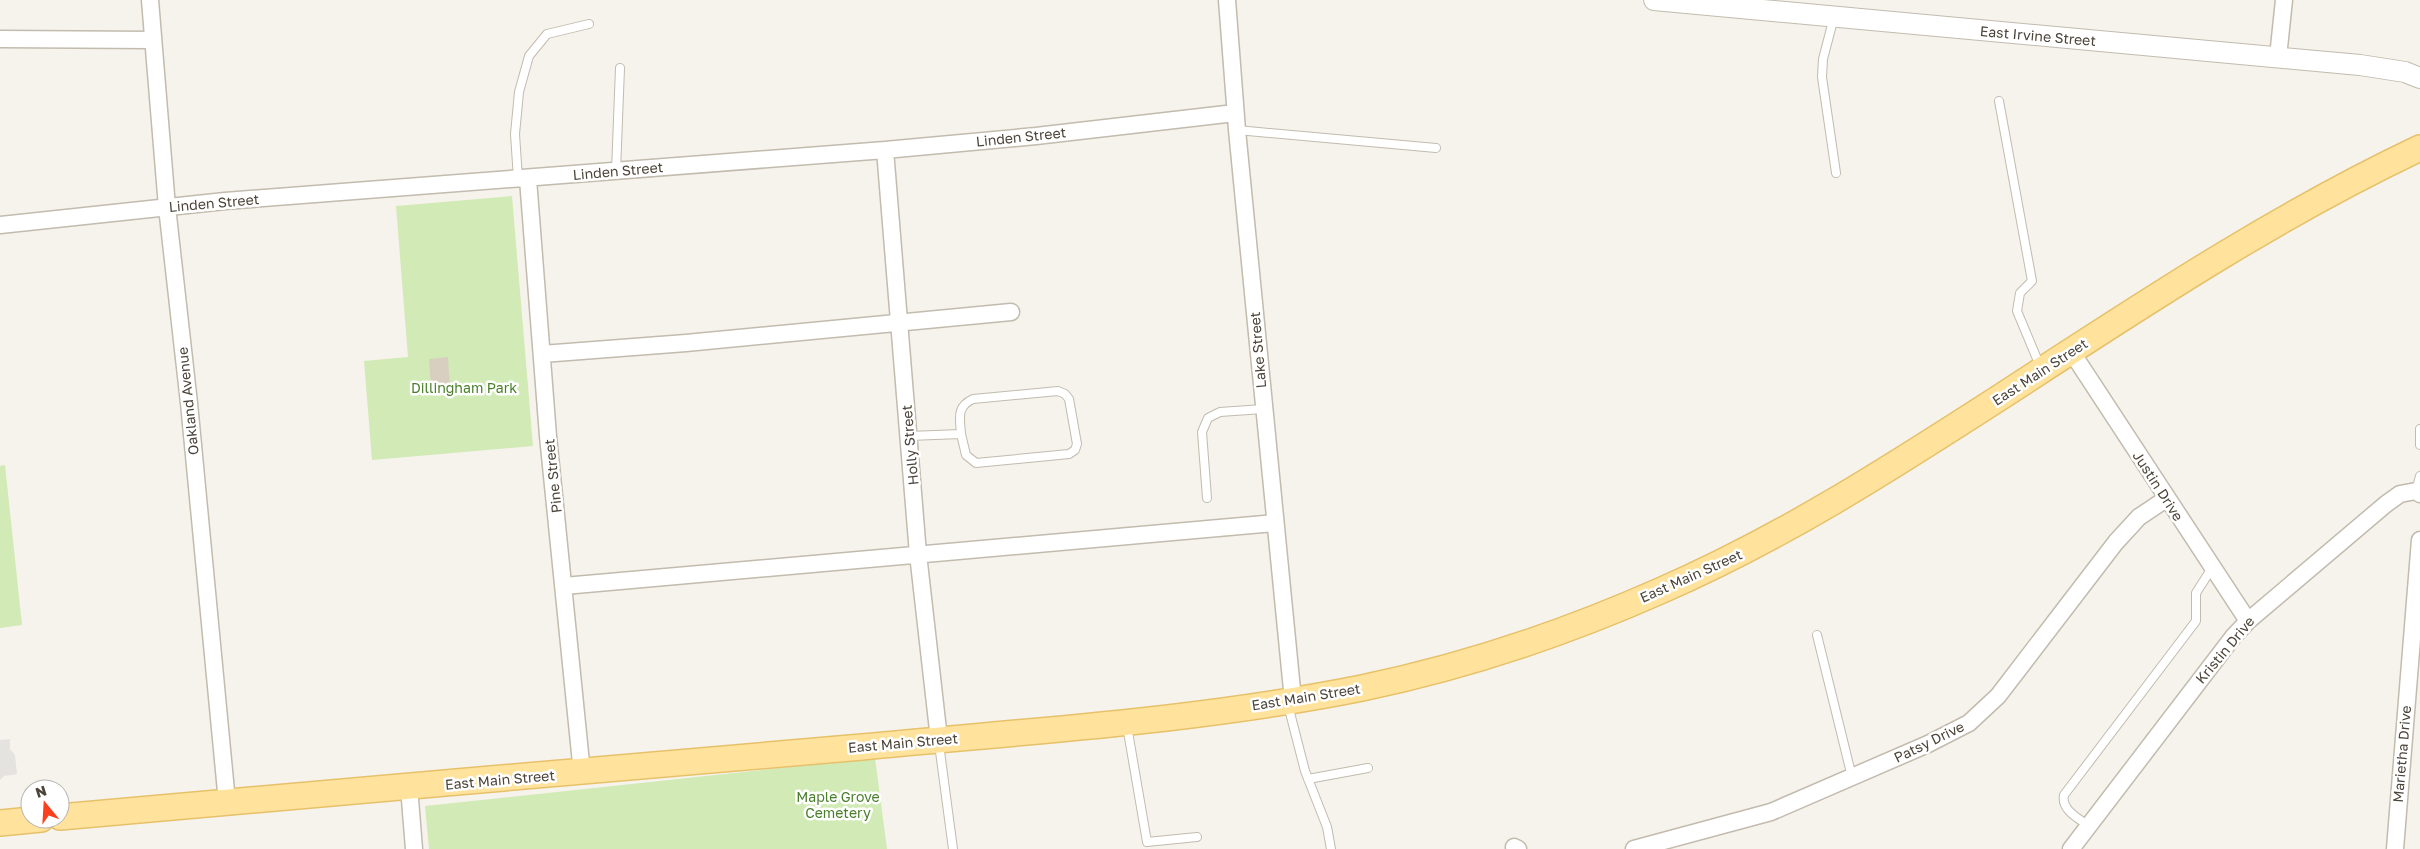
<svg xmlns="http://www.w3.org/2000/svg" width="2420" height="849" viewBox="0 0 2420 849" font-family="'Golos Text',sans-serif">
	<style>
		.green { fill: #d2eab5 }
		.parking { fill: #e5e3e0 }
		.building { fill: #d8cfc1 }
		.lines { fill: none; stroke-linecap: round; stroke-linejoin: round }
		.service-casing { stroke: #c2bbae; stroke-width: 10 }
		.minor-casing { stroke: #c2bbae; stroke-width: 19 }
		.tertiary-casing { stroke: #c2bbae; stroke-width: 22 }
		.primary-casing { stroke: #e6c16a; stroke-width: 28 }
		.service { stroke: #fff; stroke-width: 8 }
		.minor { stroke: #fff; stroke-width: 16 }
		.tertiary { stroke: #fff; stroke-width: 20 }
		.primary { stroke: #ffe39c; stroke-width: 25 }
		.labels { text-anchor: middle; stroke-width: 5; stroke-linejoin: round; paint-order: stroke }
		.street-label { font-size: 14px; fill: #4b4439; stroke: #fff }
		.park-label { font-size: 14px; fill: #4a7f2a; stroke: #fff }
	</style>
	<rect width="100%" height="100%" fill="#f6f3ec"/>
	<path class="green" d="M512,196L533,446L372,460L364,361L408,357L396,206Z
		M5,465L22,625L0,628V466Z
		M875,758L887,849H429L425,806Z"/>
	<path class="parking" d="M10,739V749L15,755L17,774L4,776L0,780V740Z"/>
	<path class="building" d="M448,357L450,388L431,389L429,359Z"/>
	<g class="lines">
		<defs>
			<path id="service" d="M1834,17L1823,59L1822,77L1836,173
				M1999,101L2032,281L2020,293L2017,311L2040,366
				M1237,130L1436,148
				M616,171L620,68
				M518,179L515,134L519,92L529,56L547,34L589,24
				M2420,429V445
				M909,436L961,434C960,418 956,407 973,399L1058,391L1065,394L1069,399L1077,444L1075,450L1069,454L976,463L966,455L961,434
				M2416,491L2420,476
				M1207,498L1202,432L1208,418L1220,412L1263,409
				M1817,635L1852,777
				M1288,705L1305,771L1327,827L1331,849
				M1127,726L1147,842L1197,837
				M939,744L953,849
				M1308,779L1368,768
				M2089,826C2078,818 2061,810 2064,795L2196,621V593L2212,568"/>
			<path id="minor" d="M150,0L167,207L189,403L227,802
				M1227,0L1237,130L1293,700
				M0,39L153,40
				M2278,57L2284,0
				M885,150L918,554L939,739
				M528,179L548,436L582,773
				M0,225L225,201L885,150L1036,136L1235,113
				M2071,351L2248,621
				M542,354L686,343L1011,312
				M564,586L1275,523
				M409,787L414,849
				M1514,847L1518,849
				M1634,849L1771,812L1928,744L1969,723L1998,696L2116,542L2139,517L2166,499
				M2071,849L2233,637L2248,621L2386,504L2400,494L2416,491L2420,494
				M2395,849L2420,540"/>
			<path id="tertiary" d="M1654,0L2360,65L2405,72L2420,78"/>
			<path id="primary" d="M60,817C327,792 595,771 862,747C1028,731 1198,721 1362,688C1464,667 1565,633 1660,591C1780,539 1889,469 1999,398C2136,309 2272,218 2420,148
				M0,823L41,819"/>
		</defs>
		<use href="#service" class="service-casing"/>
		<use href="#minor" class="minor-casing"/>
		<use href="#tertiary" class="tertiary-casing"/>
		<use href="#primary" class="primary-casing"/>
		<use href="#service" class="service"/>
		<use href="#minor" class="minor"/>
		<use href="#tertiary" class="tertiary"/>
		<use href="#primary" class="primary"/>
	</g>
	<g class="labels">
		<g class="street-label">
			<text transform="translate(2038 36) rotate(5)" y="5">East Irvine Street</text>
			<text transform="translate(1021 137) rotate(-6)" y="5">Linden Street</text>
			<text transform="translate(618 171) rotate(-5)" y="5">Linden Street</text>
			<text transform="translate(214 203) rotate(-5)" y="5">Linden Street</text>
			<text transform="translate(1258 350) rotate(-95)" y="5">Lake Street</text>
			<text transform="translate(2040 372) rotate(-33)" y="5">East Main Street</text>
			<text transform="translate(188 401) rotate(-96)" y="5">Oakland Avenue</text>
			<text transform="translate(910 445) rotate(-95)" y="5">Holly Street</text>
			<text transform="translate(553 476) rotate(-96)" y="5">Pine Street</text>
			<text transform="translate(2158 486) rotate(57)" y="5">Justin Drive</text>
			<text transform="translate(1691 576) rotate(-24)" y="5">East Main Street</text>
			<text transform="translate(2225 650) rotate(-50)" y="5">Kristin Drive</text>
			<text transform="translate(1306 697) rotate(-9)" y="5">East Main Street</text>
			<text transform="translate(1929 742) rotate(-26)" y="5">Patsy Drive</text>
			<text transform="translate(903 743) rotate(-5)" y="5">East Main Street</text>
			<text transform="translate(2402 754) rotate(-85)" y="5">Marietha Drive</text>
			<text transform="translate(500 780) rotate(-5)" y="5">East Main Street</text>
		</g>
		<g class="park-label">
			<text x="464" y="393">Dillingham Park</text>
			<text x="838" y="802">Maple Grove<tspan x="838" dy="16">Cemetery</tspan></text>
		</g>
	</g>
	<g transform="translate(45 804) rotate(342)"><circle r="24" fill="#ffffff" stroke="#b7b4b0"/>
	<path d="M0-4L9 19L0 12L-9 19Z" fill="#fc3f1d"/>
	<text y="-8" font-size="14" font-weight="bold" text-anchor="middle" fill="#4b4439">N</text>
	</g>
</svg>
